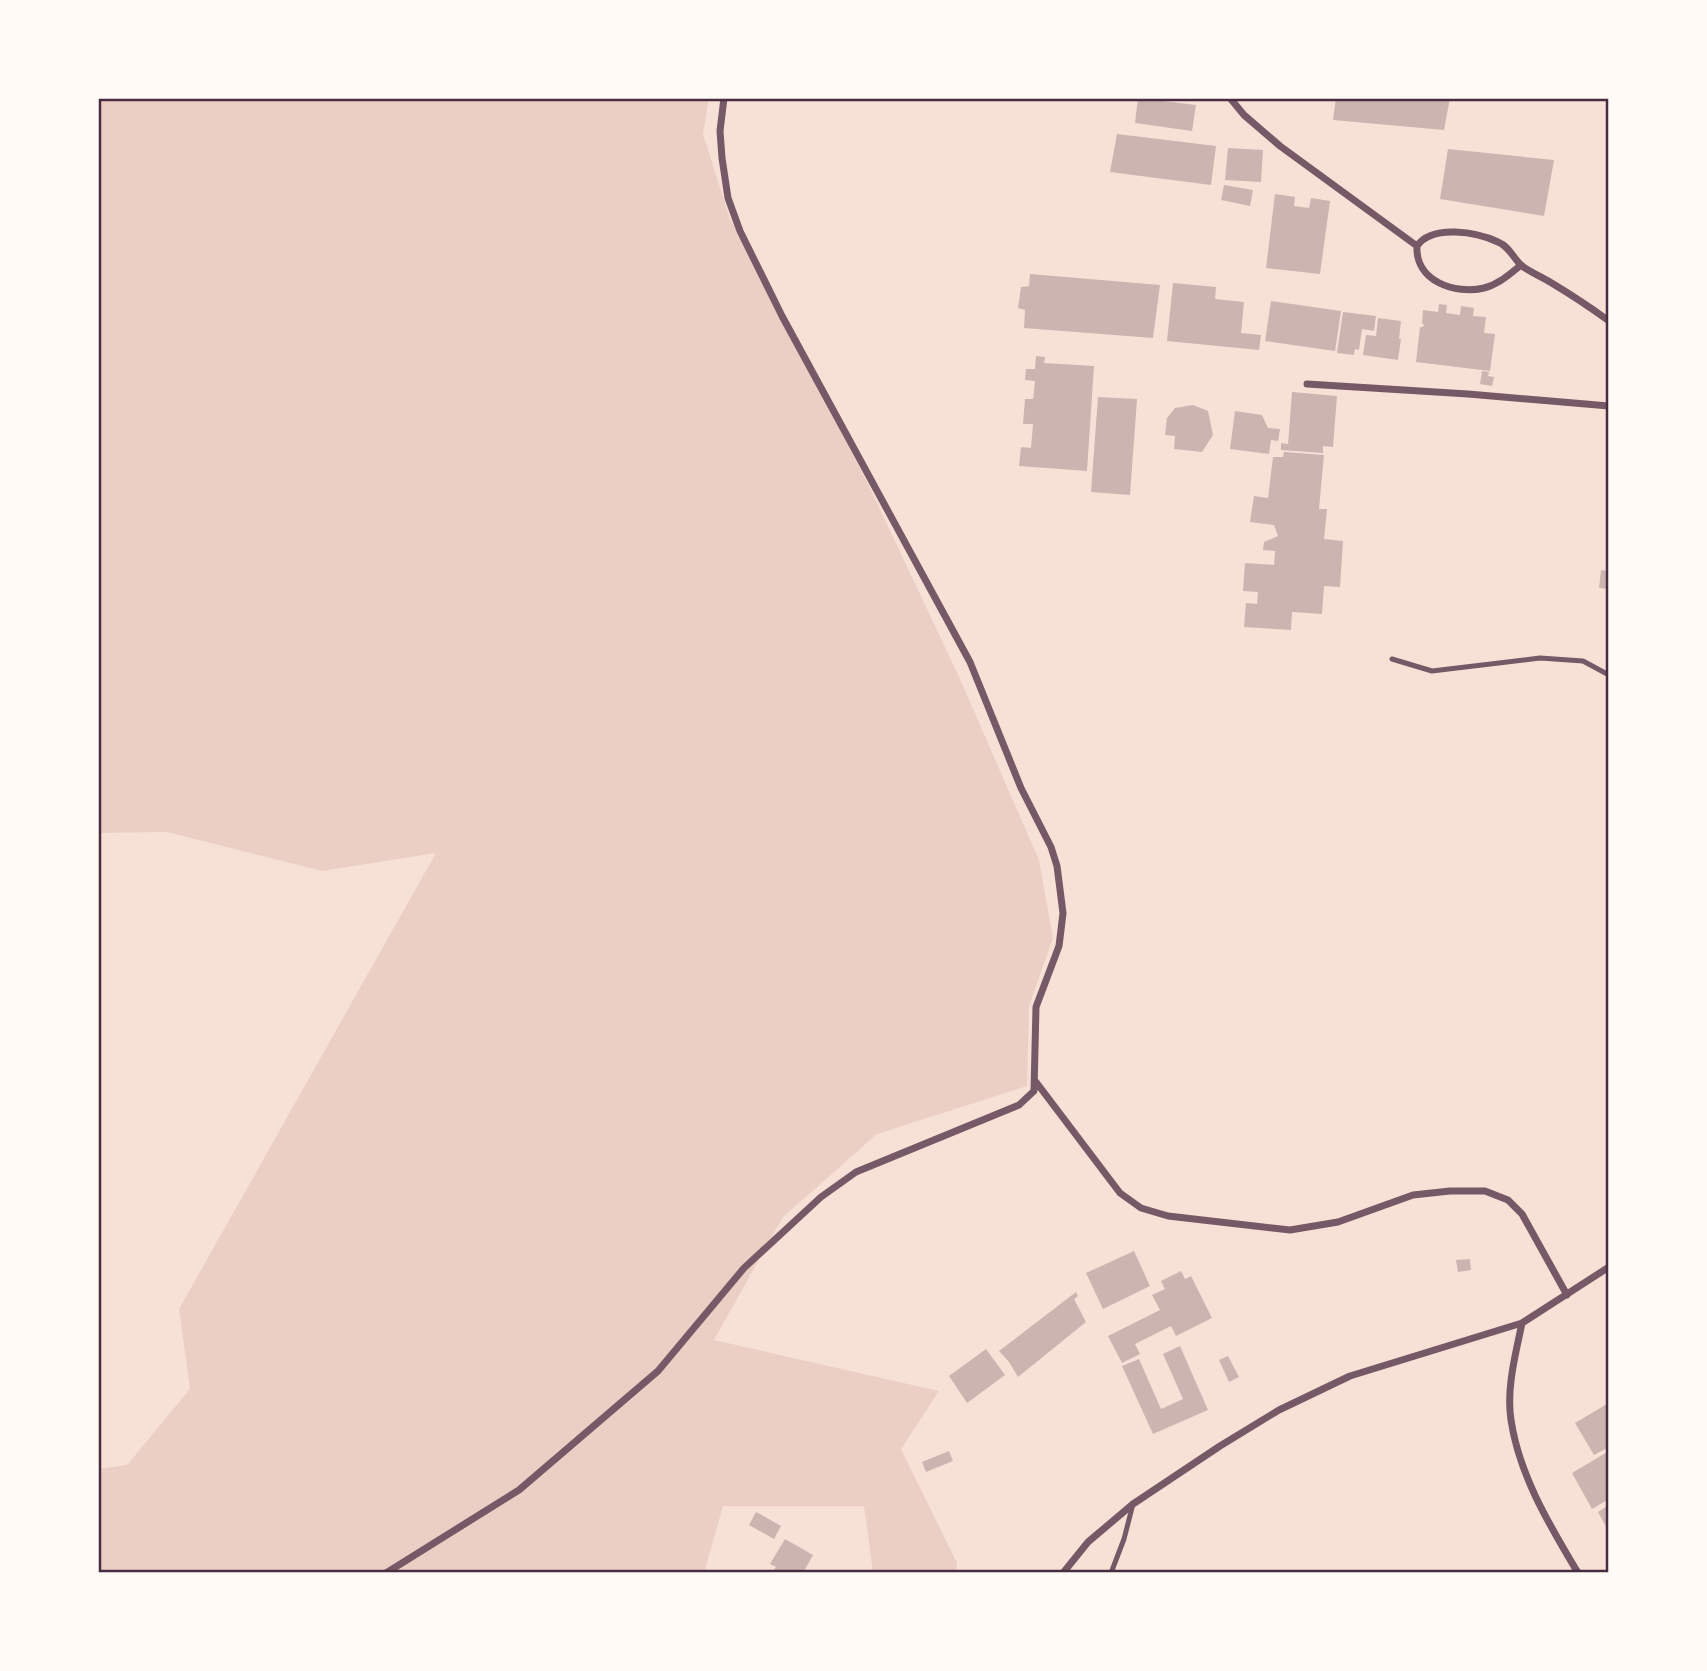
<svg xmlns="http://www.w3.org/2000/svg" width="1707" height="1671" viewBox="0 0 1707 1671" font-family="'Roboto Condensed',sans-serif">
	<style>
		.green { fill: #ebcfc5 }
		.building { fill: #ccb4b1 }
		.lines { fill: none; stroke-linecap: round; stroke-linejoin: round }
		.service { stroke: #755966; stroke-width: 5 }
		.minor { stroke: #755966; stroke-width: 7 }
		.neatline { fill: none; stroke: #4a2c40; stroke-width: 2.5 }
	</style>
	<rect width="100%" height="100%" fill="#f7e1d7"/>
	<path class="green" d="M98,98H709L703,134L730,219L869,486L960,679L1039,860L1053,938L1029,1006L1027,1086L877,1134L783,1217L714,1340L939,1391L901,1449L957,1563L956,1573H873L864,1506H723L704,1573H98V1469L127,1465L190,1389L179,1309L436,853L322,871L167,832L98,833Z"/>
	<path class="building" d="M1138,98L1196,105L1192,131L1135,123Z
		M1336,98H1450L1444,130L1333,120Z
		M1117,134L1216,146L1211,185L1110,172Z
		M1228,148L1263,150L1261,182L1225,180Z
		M1448,149L1554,160L1544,216L1440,199Z
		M1224,185L1253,190L1250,206L1221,200Z
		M1275,194L1295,197L1294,206L1309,208L1311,198L1330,201L1320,274L1266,268Z
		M1030,274L1160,285L1153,338L1024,328L1025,310L1018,308L1021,287L1029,286Z
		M1173,283L1216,287L1215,299L1244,302L1241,333L1261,335L1259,350L1167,341Z
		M1271,301L1341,311L1335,351L1265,341Z
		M1439,304L1447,305L1446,313L1460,315L1461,306L1474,308L1473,316L1486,317L1484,333L1495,334L1490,371L1416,362L1420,327H1423L1424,324H1422L1423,310L1438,312Z
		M1343,312L1376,316L1374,331L1362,329L1359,350L1355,349L1354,355L1337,353Z
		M1378,318L1401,321L1399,339H1401L1398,360L1363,355L1366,335L1376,336Z
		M1036,356L1045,357L1044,363L1094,366L1087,471L1019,466L1021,447L1031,448L1033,424H1023L1025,399H1033L1035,381L1025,380L1026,369H1035Z
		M1482,371L1489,372L1488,376L1494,377L1492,386L1480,384Z
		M1292,392L1337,396L1333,447L1323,446V453L1281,450V443L1288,444Z
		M1098,397L1137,399L1130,495L1091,492Z
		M1193,405L1208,411L1213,435L1202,452L1174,449L1175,436L1165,435L1167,418L1175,408Z
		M1235,411L1262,415L1268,428L1280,429L1278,441L1271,440L1269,454L1230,449Z
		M1284,452L1324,455L1319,509H1327L1324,539L1343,541L1340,587L1324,586L1322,614L1292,612L1291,630L1244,627L1246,603L1257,604L1258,592L1243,591L1245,563L1274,565L1275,551L1263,550L1264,542L1278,536L1274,525L1250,522L1254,496L1268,498L1273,457H1283Z
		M1601,570L1609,571V589L1599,588Z
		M1134,1251L1150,1286L1103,1309L1086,1273Z
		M1470,1259L1471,1270L1458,1272L1456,1260Z
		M1181,1271L1185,1279L1191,1276L1212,1318L1176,1336L1171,1326L1135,1344L1140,1354L1122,1363L1108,1336L1160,1310L1152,1295L1165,1289L1161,1281Z
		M1076,1292L1078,1296L1074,1299L1086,1322L1018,1377L1009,1362L999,1351Z
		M1180,1346L1208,1410L1153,1434L1122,1366L1139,1359L1161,1409L1183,1399L1163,1354Z
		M986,1349L1005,1375L967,1403L949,1376Z
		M1228,1356L1239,1377L1229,1382L1219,1360Z
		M1607,1404L1609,1407V1447L1594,1455L1575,1423Z
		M949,1451L953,1461L926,1472L922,1462Z
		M1609,1451V1499L1592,1509L1572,1473Z
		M1609,1505V1532L1598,1512Z
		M756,1512L781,1526L774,1539L749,1525Z
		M785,1539L813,1555L803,1573H772L776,1567L770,1564Z"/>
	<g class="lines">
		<path class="service" d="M1392,659L1432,671L1540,658L1583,661L1609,675
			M1111,1573L1124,1539L1133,1504"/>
		<path class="minor" d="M1230,98L1244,115L1280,146L1417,246
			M1521,265C1510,274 1499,284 1484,288C1455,295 1415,281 1417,246C1432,224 1477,232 1498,242C1510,247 1513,258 1521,265C1529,272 1541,276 1550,282C1570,294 1590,307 1609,321
			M1307,384L1468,394L1609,406
			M1036,1082L1120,1193L1141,1208L1168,1216L1290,1230L1338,1222L1413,1195L1450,1191H1485L1508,1200L1522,1214L1567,1295
			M1522,1323C1516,1353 1506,1388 1511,1420C1519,1475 1550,1526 1578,1573
			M386,1573L519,1490L658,1371L744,1268L821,1197L856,1172L1019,1105L1034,1091L1036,1007L1059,946L1061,930L1063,913L1057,866L1051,847L1021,788L970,662L782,316L740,231L728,198L722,158L720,131L724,98
			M1063,1573L1088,1542L1133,1504L1220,1446L1279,1410L1350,1376L1522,1323L1609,1267"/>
	</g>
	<rect width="1707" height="1671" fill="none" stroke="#fffaf5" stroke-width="200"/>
	<rect x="100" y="100" width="1507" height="1471" class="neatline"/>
</svg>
